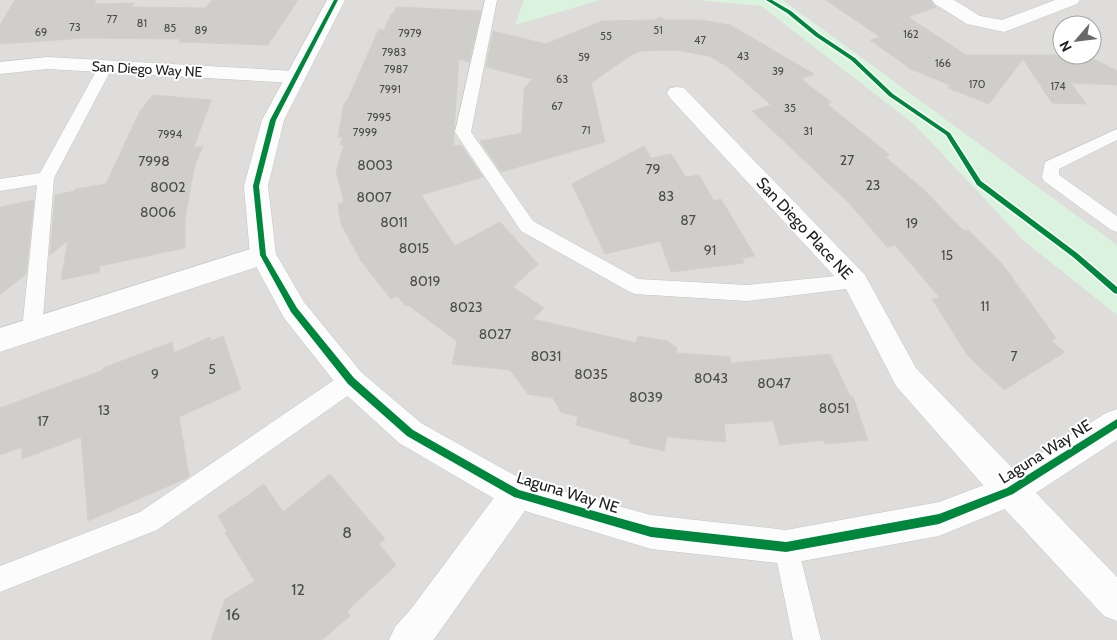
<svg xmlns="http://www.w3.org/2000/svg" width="1117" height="640" viewBox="0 0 1117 640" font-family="Cabin,sans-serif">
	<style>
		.residential { fill: #dedddb; fill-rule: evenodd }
		.park { fill: #dbf2de }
		.building { fill: #cfcecb; stroke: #d1d0cc }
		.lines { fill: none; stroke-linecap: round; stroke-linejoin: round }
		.service-casing { stroke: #c4c4c2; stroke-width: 1 }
		.minor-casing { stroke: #c4c4c2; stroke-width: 1 }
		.tertiary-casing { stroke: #c4c4c2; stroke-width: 1 }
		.service { fill: #fcfcfc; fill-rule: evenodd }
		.minor { fill: #fcfcfc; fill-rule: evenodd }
		.tertiary { fill: #fcfcfc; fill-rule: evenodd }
		.cycleway-casing { stroke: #fff; stroke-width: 3 }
		.cycleway { fill: #00873e; fill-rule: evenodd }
		.labels { text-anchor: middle; stroke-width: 4; stroke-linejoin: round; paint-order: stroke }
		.far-number-label { font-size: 11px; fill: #4c4c4c }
		.far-street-label { font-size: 14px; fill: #212121; stroke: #fff }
		.number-label { font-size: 14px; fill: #4c4c4c }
		.street-label { font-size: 16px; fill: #212121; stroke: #fff }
		.near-number-label { font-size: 16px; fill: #4c4c4c }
	</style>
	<rect width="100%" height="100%" fill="#eeeeea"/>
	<path class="residential" d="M0,0H1117V640H0ZM1062,25H1092V55H1062Z"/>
	<path class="park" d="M524,0H600L515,25Z
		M698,0H783L1117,245V315L1024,241L914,124L761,6Z"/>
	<path class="building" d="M15,0H96L94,4L134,3L132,7L206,8L212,0H298L268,45L179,42L181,39L86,38L0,44V25Z
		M826,0H930L936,7L908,17L966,55H1086L1117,71V85L1071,83L1086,104L1052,103L1023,59L989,104L948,88L950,85L911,69L870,40L880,37Z
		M396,7L481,11L469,62L459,59L453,146L461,145L483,177L421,195L455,246L500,222L538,264L513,287L544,308L533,319L636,343L638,336L667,341L677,348L676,353L730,357L731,363L830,354L850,396L853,397L868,440L825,444L824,440L780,445L773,421L724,424L726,442L667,437L664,451L629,443L630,440L576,425L578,417L561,412L553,398L528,394L510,370L452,364L457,341L408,305L406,306L397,296L391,299L361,261L341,224L338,204L344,202L336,171L344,145H340L342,137H338L344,103H346L379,29L384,30L391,14H393Z
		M660,17L665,20H700L730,25L814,74L801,79L831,102L827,104L890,155L885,157L923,189L964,231L968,230L1003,265L1056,338L1051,341L1065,352L1004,390L968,356L932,299L940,298L895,245L887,247L849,203L752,111L771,105L728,67L709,56L676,50L641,51L631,55L591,83L605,142L501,172L480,141L522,133L524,89L532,79L486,67L493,31L546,44L602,21L654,20Z
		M153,95L211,100L194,147L203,146L194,168L185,219V248L100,266L99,272L61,280L68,240L50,255L55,195L75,191V189L106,184L140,111Z
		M644,146L651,158L671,154L686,177L699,175L714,201L721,199L755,256L742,258L744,263L671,272L660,241L605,254L572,184Z
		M34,200L26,274L0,295V207Z
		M223,336L241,389L179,417L189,476L187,478L88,521L81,437L22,459V447L0,455V408L103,370V368L172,342L174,353L210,337L211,341Z
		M330,474L385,539L379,544L396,565L347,611L350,616L322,640H211L225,599L255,581L225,533L227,531L218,516L264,484L283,512Z"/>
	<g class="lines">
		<defs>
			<path id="service" d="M485,0H497L471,132L533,221L638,279L747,285L856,274L863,277L866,282L863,287L747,301L635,294L628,291L521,231L455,132Z
				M106,62L111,63L113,66L54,178L42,330L39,336L32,338L25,336L22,330L37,185L0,191V179L40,173L99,66L101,63Z
				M1117,129V140L1059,169V175L1117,216V232L1111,230L1044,181L1042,177L1045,162Z
				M351,372L359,374L362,381L359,388L157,530L0,592V566L140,512L343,374Z
				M786,535L795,538L798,547L821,640H793L774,547L777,538Z"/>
			<path id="minor" d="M932,0H954L980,16L1002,20L1055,0H1080L1077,4L1004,32L967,24L935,4Z
				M47,57L295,71L302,73L305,77L302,81L295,83L47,69L0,74V62Z
				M677,87L684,88L865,275L916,368L1117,577V621L1104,616L998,502L896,386L846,289L670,98L667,93L670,88Z
				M263,245L272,248L276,255L272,262L0,352V328Z
				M517,478L529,483L533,494L529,505L437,635L433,640H389L395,627L411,609L505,483Z"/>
			<path id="tertiary" d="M327,0H345L284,120L268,186L276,254L304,302L361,372L421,423L523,480L651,515L786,530L939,502L1000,479L1106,413L1117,409V440L1022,502L939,536L786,564L651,549L505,505L399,443L341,390L284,318L250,255L244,186L262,120Z"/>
		</defs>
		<use href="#service" class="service-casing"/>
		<use href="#minor" class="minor-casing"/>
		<use href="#tertiary" class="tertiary-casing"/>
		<use href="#service" class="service"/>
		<use href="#minor" class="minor"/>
		<use href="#tertiary" class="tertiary"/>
		<defs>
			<path id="cycleway" d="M334,0H338L276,120L259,186L266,255L297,308L354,378L413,430L519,490L651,527L786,542L939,514L1007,488L1117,419V428L1013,494L939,524L786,552L651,537L514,497L407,436L348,384L291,312L260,255L253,186L270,120Z
				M766,0H772L791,11L819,34L855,58L893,94L950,133L981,181L1077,253L1117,287V294L1114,293L1073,257L977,185L946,135L889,96L851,60L815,36L787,13Z"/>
		</defs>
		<use href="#cycleway" class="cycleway-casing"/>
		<use href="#cycleway" class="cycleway"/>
	</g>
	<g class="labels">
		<g class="far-number-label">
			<text x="112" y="23">77</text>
			<text x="142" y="27">81</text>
			<text x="75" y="31">73</text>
			<text x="170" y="32">85</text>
			<text x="201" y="34">89</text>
			<text x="658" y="34">51</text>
			<text x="41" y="36">69</text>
			<text x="410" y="37">7979</text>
			<text x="911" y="38">162</text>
			<text x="606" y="40">55</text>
			<text x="700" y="44">47</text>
			<text x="394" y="56">7983</text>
			<text x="743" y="60">43</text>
			<text x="584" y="61">59</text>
			<text x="943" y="67">166</text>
			<text x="396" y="73">7987</text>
			<text x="778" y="75">39</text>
			<text x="562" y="83">63</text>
			<text x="977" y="88">170</text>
			<text x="1058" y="90">174</text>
			<text x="390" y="93">7991</text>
			<text x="557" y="110">67</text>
			<text x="790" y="112">35</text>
			<text x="379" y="121">7995</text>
			<text x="586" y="134">71</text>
			<text x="808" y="135">31</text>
			<text x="365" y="136">7999</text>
			<text x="170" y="138">7994</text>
		</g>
		<g class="far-street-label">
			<text transform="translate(147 69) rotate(3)" y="5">San Diego Way NE</text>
		</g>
		<g class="number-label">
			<text x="847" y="165">27</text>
			<text x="154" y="166">7998</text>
			<text x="375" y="170">8003</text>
			<text x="653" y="174">79</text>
			<text x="873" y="190">23</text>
			<text x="168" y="192">8002</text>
			<text x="666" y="201">83</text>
			<text x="374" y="202">8007</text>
			<text x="158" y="217">8006</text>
			<text x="688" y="225">87</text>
			<text x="394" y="227">8011</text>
			<text x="912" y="228">19</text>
			<text x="414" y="253">8015</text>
			<text x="710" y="255">91</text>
			<text x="947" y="260">15</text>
			<text x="425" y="286">8019</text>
			<text x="985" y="311">11</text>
			<text x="466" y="312">8023</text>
			<text x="495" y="339">8027</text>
			<text x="546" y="361">8031</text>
			<text x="1014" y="361">7</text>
			<text x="212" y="374">5</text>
			<text x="155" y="379">9</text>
			<text x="591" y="379">8035</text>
			<text x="711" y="383">8043</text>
			<text x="774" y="388">8047</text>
			<text x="646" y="402">8039</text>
			<text x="834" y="413">8051</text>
			<text x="104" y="415">13</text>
			<text x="43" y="426">17</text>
		</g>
		<g class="street-label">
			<text transform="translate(805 228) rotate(47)" y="6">San Diego Place NE</text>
			<text transform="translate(1045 451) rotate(-32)" y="6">Laguna Way NE</text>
			<text transform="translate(568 492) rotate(17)" y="6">Laguna Way NE</text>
		</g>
		<g class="near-number-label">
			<text x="347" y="538">8</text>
			<text x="298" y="595">12</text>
			<text x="233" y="620">16</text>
		</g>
	</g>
	<g transform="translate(1077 40) rotate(242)"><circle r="24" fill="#ffffff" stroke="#a6a6a6"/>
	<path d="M0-4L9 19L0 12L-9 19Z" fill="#696967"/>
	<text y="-8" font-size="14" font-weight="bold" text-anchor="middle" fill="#212121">N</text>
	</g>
</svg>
